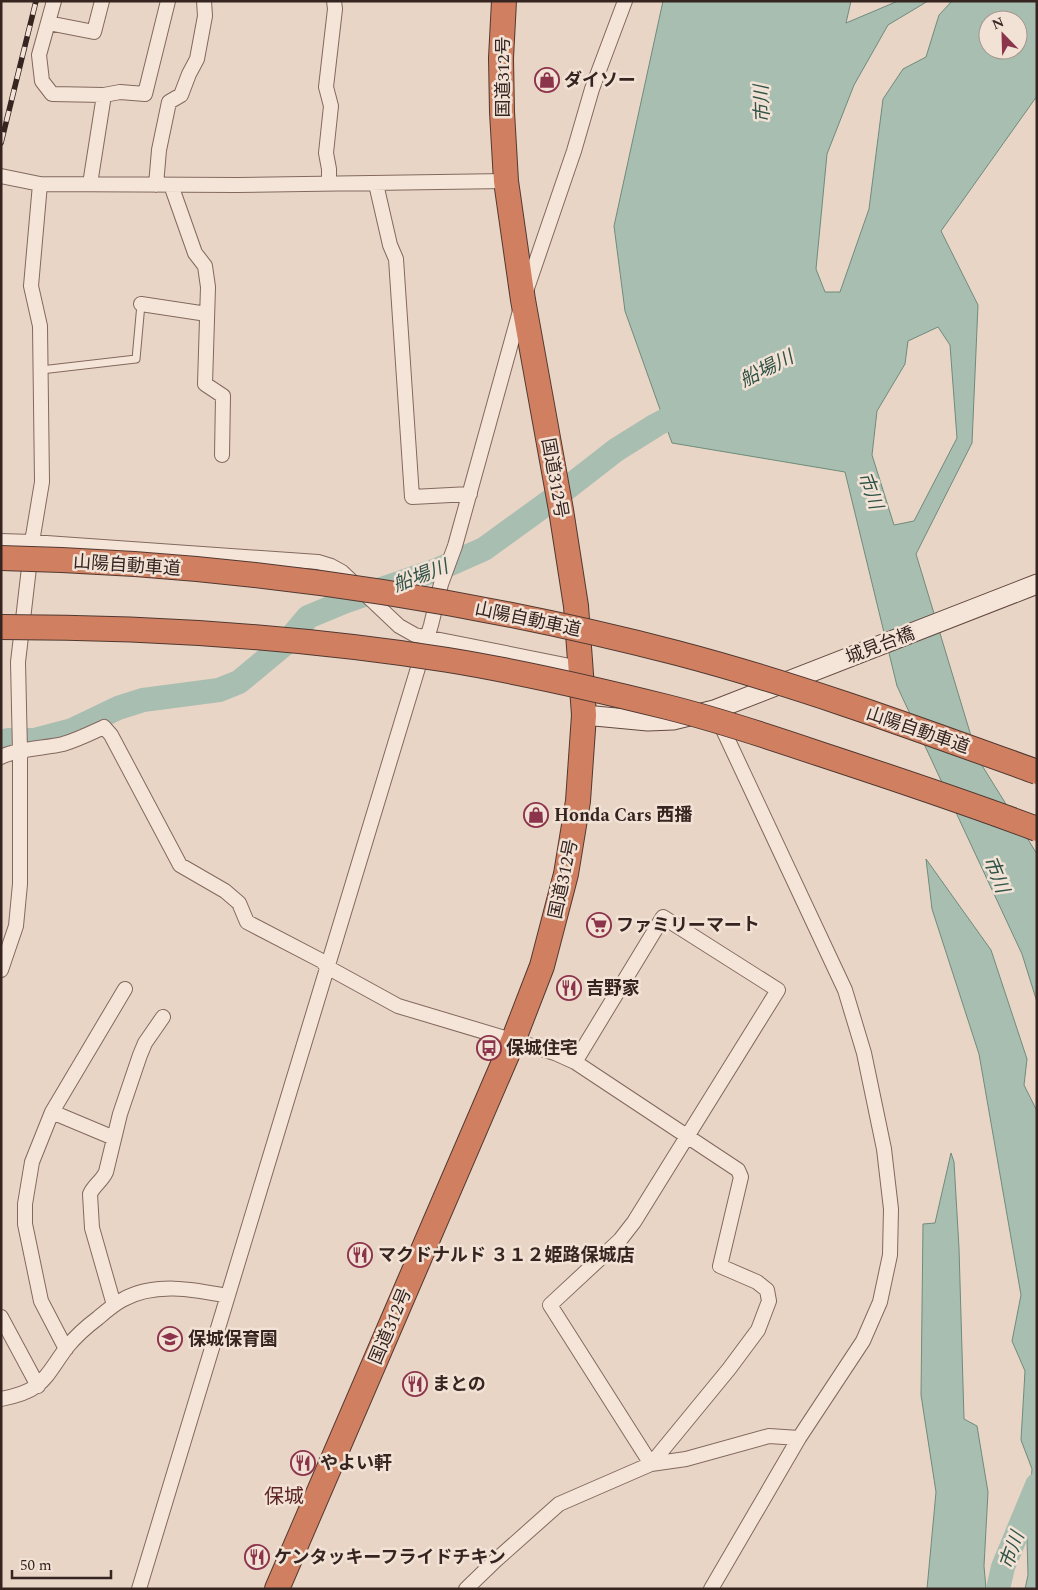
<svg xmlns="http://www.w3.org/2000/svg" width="1038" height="1590" viewBox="0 0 1038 1590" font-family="Spectral,'Noto Sans JP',serif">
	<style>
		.water { fill: #a7beb1; stroke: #6f8b7c; fill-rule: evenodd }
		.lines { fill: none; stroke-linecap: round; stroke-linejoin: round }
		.river { stroke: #a7beb1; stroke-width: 24 }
		.lane-casing { stroke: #83685e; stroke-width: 9 }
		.street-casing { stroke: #83685e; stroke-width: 16 }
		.secondary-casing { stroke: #654941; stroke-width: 21 }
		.highway-casing { stroke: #513831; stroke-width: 26 }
		.lane { stroke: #f5e5d9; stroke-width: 7 }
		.street { stroke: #f5e5d9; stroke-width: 14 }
		.secondary { stroke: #f5e5d9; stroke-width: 19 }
		.highway { stroke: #d08060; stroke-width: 24 }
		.rail-casing { stroke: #352420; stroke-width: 5.5 }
		.rail { stroke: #f2e2d5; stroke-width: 4; stroke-dasharray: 11; stroke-linecap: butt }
		.highway-bridge-casing { stroke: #513831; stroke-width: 26; stroke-linecap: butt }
		.highway-bridge { stroke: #d08060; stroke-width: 24 }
		.labels { text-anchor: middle; stroke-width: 5; stroke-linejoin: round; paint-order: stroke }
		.street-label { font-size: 18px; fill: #352420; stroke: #f2e2d5 }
		.poi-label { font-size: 18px; font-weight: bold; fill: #352420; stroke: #f2e2d5; text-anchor: start }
		.water-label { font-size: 19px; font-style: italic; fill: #315348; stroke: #f2e2d5 }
		.quarter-label { font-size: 20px; fill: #5d2427; stroke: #f2e2d5 }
	</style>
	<rect width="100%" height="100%" fill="#e9d5c6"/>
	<path class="water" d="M663,1H851L846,23L898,1H928L888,25L854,85L827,154L816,269L825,292H840L869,209L883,99L903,69L926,57L939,15L952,1H1037V96L941,231L978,305L972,443L916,554L978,759L1037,854V1002L1022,954L897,686L845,472L672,443L625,311L614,226ZM988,20H1018V50H988ZM938,327L950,345L957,438L914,521L894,525L872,455L877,411L905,364L908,341Z
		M926,859L991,950L1027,1059L1024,1085L1037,1111V1589H1025L1028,1575L1027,1539L1032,1469L1021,1440L1025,1371L1012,1341L1021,1295L979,1054L932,909Z
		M951,1153L954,1162L959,1248L964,1419L977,1426L988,1492L984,1566L986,1589H927L936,1492L921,1395L923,1224L935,1223Z"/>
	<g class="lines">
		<path class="river" d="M1,745L8,740H34L72,730L118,708L143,700L219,690L239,682L286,643L308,617L344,602L439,569L484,549L553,499L616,450L656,425L692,406
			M998,1589L1003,1567L1037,1485"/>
		<defs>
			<path id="lane" d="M41,370L136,359L141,304"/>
			<path id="street" d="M54,1L39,55L42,81L52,94L104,95L120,92L145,94L168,1
				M48,23L94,32L102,1
				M1,176L40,184L237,185L506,181
				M90,184L104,95
				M329,184V169L326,153L331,106L326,87L335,9L334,1
				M376,184L390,245L396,259L412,497L470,494
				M156,185L159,150L169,102L181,95L189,74L197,59L205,16L204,1
				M171,185L195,253L205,266L208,287L205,384L223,396L222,455
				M141,304L207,314
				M1,541L32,542L318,562L331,566L342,572L399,626L415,635L580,668
				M1,757C15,749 46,748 63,744C77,740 91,733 104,727L111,735L180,865L225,891L239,903L247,922L322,961L327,967L398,1006L555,1053L575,1062L738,1170L741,1177L720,1266L757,1282L767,1290L769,1301L758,1330L729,1369L651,1464L550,1305L620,1240L634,1222L778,990L663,917L575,1062
				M1,970L16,926L20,884V752L18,662L32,542L42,482L40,326L31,286L40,184
				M52,1112L114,1138
				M114,1305L92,1228L90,1194C94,1185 102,1181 106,1172L120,1114L140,1055L145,1043L163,1017
				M1,1317L38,1386
				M66,1349L41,1301L25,1224V1204L32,1162L52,1112L125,989
				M1,1399C44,1391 44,1378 67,1347C76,1336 86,1327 98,1318C105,1312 113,1305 122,1300C154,1282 193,1289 227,1296
				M139,1589L431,625L441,584L455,546L523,300L574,151L592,89L625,1
				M466,1589L496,1560L559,1504L651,1464L686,1459L769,1436L799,1438
				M711,1589L799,1438L863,1341L880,1302L890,1255L891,1209L884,1149L864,1053L845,990L719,721"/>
			<path id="secondary" d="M584,715L648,721L673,720L714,710L1037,584"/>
			<path id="highway" d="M277,1589L513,1041L542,966L566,874L578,801L584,715L576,606L561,510L523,300L506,181L502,112L501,58L504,1"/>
		</defs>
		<use href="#lane" class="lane-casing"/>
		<use href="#street" class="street-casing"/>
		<use href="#secondary" class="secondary-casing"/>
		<use href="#highway" class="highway-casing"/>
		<use href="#lane" class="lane"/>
		<use href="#street" class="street"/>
		<use href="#secondary" class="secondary"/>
		<use href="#highway" class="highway"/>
		<defs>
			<path id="rail" d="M1,143L36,1"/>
		</defs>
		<use href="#rail" class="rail-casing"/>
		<use href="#rail" class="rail"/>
		<defs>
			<path id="highway-bridge" d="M1,558C229,563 456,596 677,653C799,685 918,729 1037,772
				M1,627C150,627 301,637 448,660C521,672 595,689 667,707C719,720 770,737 820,754C893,778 965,802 1037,829"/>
		</defs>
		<use href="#highway-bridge" class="highway-bridge-casing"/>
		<use href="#highway-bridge" class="highway-bridge"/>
	</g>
	<defs>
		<symbol id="shop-ring" viewBox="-11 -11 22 22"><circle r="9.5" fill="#f2e2d5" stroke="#8c344c" stroke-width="1.5"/><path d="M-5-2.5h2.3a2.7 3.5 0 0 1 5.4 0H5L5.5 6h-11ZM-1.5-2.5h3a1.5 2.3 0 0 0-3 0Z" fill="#8c344c"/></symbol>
		<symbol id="supermarket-ring" viewBox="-11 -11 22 22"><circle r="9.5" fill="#f2e2d5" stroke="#8c344c" stroke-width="1.5"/><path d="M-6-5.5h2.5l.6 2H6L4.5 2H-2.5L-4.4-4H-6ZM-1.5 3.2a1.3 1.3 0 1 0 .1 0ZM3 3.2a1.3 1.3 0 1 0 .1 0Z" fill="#8c344c"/></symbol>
		<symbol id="restaurant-ring" viewBox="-11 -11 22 22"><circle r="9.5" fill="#f2e2d5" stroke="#8c344c" stroke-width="1.5"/><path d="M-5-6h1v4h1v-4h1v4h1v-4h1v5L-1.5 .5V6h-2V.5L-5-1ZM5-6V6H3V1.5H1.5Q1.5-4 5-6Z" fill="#8c344c"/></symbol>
		<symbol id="bus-ring" viewBox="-11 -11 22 22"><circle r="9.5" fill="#f2e2d5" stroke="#8c344c" stroke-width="1.5"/><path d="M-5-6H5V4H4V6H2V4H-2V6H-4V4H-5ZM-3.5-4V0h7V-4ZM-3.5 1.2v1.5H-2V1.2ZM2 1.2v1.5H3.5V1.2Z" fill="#8c344c"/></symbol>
		<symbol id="school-ring" viewBox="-11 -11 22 22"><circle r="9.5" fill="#f2e2d5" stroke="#8c344c" stroke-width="1.5"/><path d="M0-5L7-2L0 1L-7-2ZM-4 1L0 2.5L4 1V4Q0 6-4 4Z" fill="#8c344c"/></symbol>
	</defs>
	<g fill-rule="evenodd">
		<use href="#shop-ring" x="533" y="66" width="28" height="28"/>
		<use href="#shop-ring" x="522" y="801" width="28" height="28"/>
		<use href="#supermarket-ring" x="585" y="911" width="28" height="28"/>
		<use href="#restaurant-ring" x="555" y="974" width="28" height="28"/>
		<use href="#bus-ring" x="475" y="1034" width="28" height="28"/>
		<use href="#restaurant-ring" x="346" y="1241" width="28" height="28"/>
		<use href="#school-ring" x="156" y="1325" width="28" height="28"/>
		<use href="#restaurant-ring" x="401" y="1370" width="28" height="28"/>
		<use href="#restaurant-ring" x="289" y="1449" width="28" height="28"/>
		<use href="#restaurant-ring" x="243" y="1543" width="28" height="28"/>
	</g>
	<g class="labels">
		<g class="street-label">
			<text transform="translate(503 77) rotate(-90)" y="6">国道312号</text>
			<text transform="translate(555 478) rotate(80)" y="6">国道312号</text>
			<text transform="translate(127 565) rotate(4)" y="6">山陽自動車道</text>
			<text transform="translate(528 619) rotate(12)" y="6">山陽自動車道</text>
			<text transform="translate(880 645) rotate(-21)" y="6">城見台橋</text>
			<text transform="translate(918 730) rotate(19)" y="6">山陽自動車道</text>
			<text transform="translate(563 879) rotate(-78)" y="6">国道312号</text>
			<text transform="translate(390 1326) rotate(-67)" y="6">国道312号</text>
		</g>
		<g class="poi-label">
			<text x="564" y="86">ダイソー</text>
			<text x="554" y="821">Honda Cars 西播</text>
			<text x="616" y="931">ファミリーマート</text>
			<text x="586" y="994">吉野家</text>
			<text x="506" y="1054">保城住宅</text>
			<text x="378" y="1261">マクドナルド ３１２姫路保城店</text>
			<text x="188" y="1345">保城保育園</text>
			<text x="432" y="1390">まとの</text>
			<text x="320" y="1469">やよい軒</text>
			<text x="274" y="1563">ケンタッキーフライドチキン</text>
		</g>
		<g class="water-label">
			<text transform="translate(761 104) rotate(-92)" y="7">市川</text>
			<text transform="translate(766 368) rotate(-27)" y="7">船場川</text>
			<text transform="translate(871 490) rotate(70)" y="7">市川</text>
			<text transform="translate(420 575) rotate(-21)" y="7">船場川</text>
			<text transform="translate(997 874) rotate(68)" y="7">市川</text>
			<text transform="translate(1011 1550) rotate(-70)" y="7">市川</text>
		</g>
		<g class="quarter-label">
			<text x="284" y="1503">保城</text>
		</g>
	</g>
	<rect width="1038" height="1590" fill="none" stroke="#352420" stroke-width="5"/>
	<g transform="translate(1003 35) rotate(337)"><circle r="24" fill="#f2e2d5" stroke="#a6968d"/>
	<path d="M0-4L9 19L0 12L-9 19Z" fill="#8c344c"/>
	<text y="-8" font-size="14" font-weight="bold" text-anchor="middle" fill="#352420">N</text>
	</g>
	<path d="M12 1570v8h99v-8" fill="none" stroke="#352420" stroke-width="2.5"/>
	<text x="20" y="1570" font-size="15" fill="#352420" stroke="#f2e2d5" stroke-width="4" paint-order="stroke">50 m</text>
</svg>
